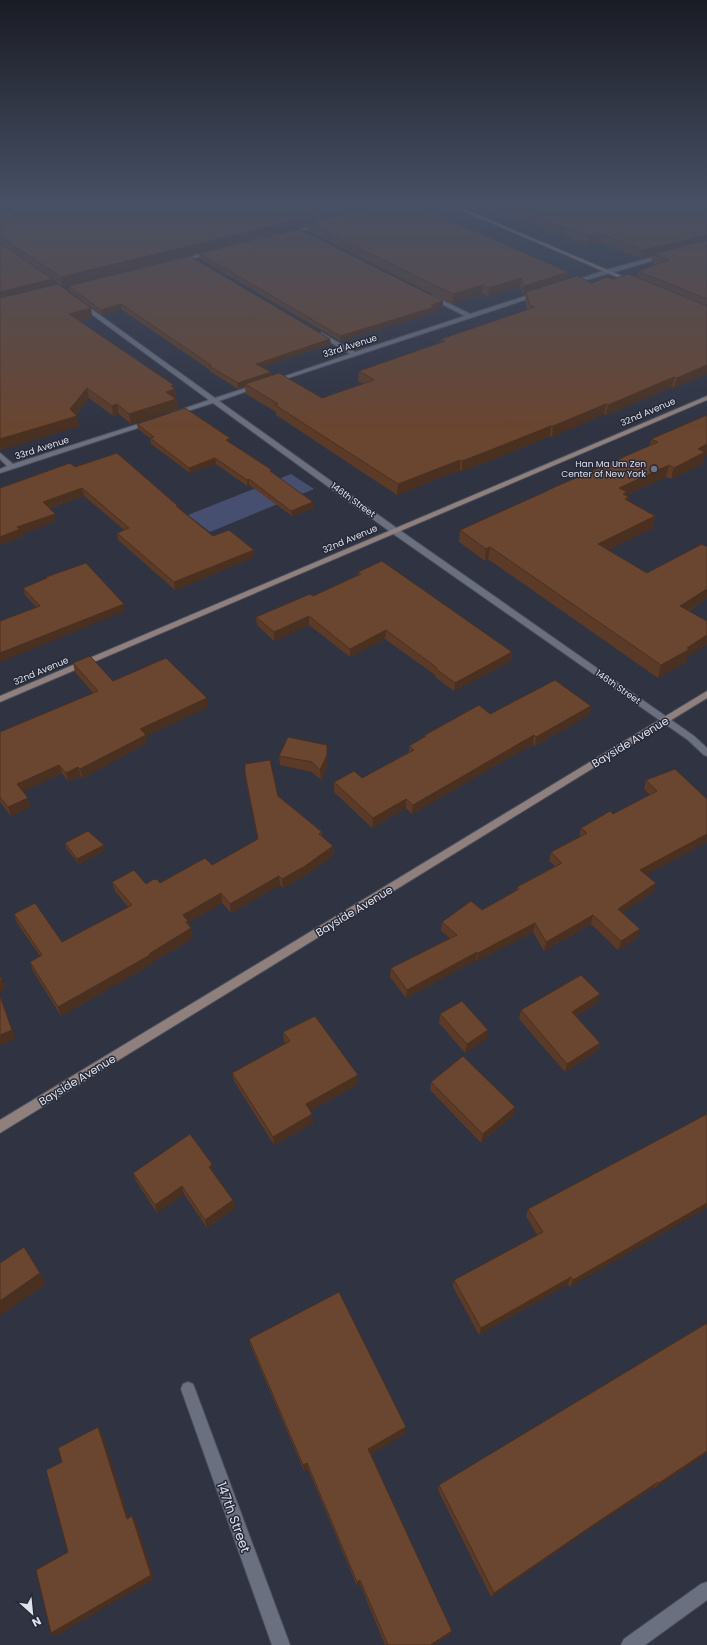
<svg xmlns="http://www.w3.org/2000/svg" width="707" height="1645" viewBox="0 0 707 1645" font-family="Poppins,sans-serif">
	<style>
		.green { fill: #474f70 }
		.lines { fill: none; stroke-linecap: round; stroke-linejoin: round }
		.street-casing { stroke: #4c4f5b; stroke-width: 2 }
		.secondary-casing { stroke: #4c4f5b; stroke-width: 2 }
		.street { fill: #6b7081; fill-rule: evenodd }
		.secondary { fill: #90807d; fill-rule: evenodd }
		.wall { fill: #5b3b28 }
		.shaded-wall { fill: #4a3021 }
		.building { fill: #6a452f; stroke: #4a3021 }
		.worship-dot { fill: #6b7280; stroke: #262938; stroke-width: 1.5 }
		.labels { text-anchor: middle; stroke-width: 3; stroke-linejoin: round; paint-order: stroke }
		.far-street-label { font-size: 9px; fill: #dfe2ec; stroke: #262938 }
		.far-poi-label { font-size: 9px; fill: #dfe2ec; stroke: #262938; text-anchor: end }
		.street-label { font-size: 11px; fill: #dfe2ec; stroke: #262938 }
		.near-street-label { font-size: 13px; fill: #dfe2ec; stroke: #262938 }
	</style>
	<rect width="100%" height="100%" fill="#2f3342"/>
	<path class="green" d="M291,474L314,489L210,532L188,515Z"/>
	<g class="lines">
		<defs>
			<path id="street" d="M319,224L323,225L290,234L288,233Z
				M212,251L214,252V253L179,262L176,260Z
				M664,254L666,255V257L572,284L567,283L606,270Z
				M538,292L540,293V295L276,382L271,381L350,354L318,335V333H322L355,352L465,316L430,298V296H434L470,314Z
				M79,303H83L215,398L255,385H259V387L219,401L398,529L694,736L707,748V756L704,755L688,740L392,533L213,403L175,415H171V413L209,400L79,305Z
				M151,420L154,422L153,423L0,473V469L7,466L0,459V453L13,464Z
				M188,1382L193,1384L195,1389L290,1645H272L181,1389L183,1384Z
				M707,1582V1600L645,1645H621L624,1639L701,1584Z"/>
			<path id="secondary" d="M440,201H445L636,282L631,283Z
				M707,396V400L0,702V696Z
				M707,691V698L0,1133V1120Z"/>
		</defs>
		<use href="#street" class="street-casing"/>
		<use href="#secondary" class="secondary-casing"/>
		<use href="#street" class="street"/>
		<use href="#secondary" class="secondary"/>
	</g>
	<path class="wall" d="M0,201H435L430,211L568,272L567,279L592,283L613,279L637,277L638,271L656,265L651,263L652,257L642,259L597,242L587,245L562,235H559L474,201H707V374L674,388L672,387L606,415L604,414L552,437L550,436L492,460L462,471L460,470L397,495L276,415V412L246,394L245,387L238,389L210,371V370L121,309L102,315L69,291L68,286L331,344L262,367L272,375L322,398L364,384L358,381L359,371L441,343V339L527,310L525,302L526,294L523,295L520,287L488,297L482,294L452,304L308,231V226L62,286L48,276L52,279L53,286L91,308L92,317L79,321L175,389L178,409L131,424L119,414L113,416L89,398L76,415L79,426L0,450Z
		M199,253L443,306L435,309V313L340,341L200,259Z
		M137,424L230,438V443L313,502L314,508L292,516L249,485L247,486L216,464L190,473L151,444L150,438L138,429Z
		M651,439L704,456L702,464L671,479L666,477L626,495V496L629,497L628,501L655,516L653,528L608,550L647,573L707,598L689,611L687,657L686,662L658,678L488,559L485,561L459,542L460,530L547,491L548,490L650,446Z
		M75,467L178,506L179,508L213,536L254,550V557L175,590L118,540L117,533L124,530L84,496L49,508L56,521L21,534L22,537L0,545Z
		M358,572L512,652L511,661L454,691L435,677V675L385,639L350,657L309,625L274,641L257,625L256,617L313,596L358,575Z
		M46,577L125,611L36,607L25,595L23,588L47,579Z
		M73,663L113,681L208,707L146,736L147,743L83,778L81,776L68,781L62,773L22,792L30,807L11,816L0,802V732L93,693L75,672Z
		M490,714L589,715L535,746L533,744L412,814L406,808L372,828L334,792V782L362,778L409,752V746L424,737L425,735Z
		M279,756L328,764L321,780L312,772L280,765Z
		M245,773L278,796L322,832V836L333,846L334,855L306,875L283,888L280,885L231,913L222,903L189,922L193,938L151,963L152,964L61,1016L33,971L30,962L40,956L17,923L14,914L62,942L128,907L115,891L112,882L146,884L155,880L160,883L212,865L258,839L246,782Z
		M646,780L707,799V842L645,875L653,892L622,913L637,938L618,950L591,924L544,951L533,932L477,961L476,960L406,998L390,977L391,968L450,938L441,931L442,922L482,910L516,891L517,887L555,866L549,861L551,852L579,837L581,828L613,814L650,795L644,789Z
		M65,843L105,850L79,864L66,848Z
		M597,1003L576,1016L600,1043L597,1051L565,1072L519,1019L521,1010Z
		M440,1014L487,1039L465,1053L439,1023Z
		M283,1032L358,1075V1084L310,1111L313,1123L274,1145L234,1081L232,1073L286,1044L284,1041Z
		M431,1082L515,1107L513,1115L481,1143L430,1090Z
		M707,1114L570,1287L568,1284L479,1335L453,1287L454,1280L537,1235L526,1216L528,1209Z
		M214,1172L213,1173L235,1208L207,1228L184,1194L157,1213L136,1181L133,1173Z
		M707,1323V1453L655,1488L654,1487L592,1527L491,1597L438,1490L439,1485Z
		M249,1339L405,1434L371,1454L450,1634L434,1645H385L360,1584L357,1586L308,1469L304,1471L251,1347Z"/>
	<path class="shaded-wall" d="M24,201H65L0,214V206Z
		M377,201H411L308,223V226L62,286L61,277Z
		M431,201H435L427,219V210Z
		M563,226L562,235H559L560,227Z
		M599,233L597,242L587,245L588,236Z
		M707,235V243L653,254L652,257L642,259L643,250Z
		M568,272L567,281L526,292V294L523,295L524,286Z
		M521,278L520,287L488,297L489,288Z
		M52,279L53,288L0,301V292Z
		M483,285L482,294L452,304L453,294Z
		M443,301V306L435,309V313L340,341V336Z
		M121,304V309L102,315L101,310Z
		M91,308L92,317L71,323L69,314Z
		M330,339L331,344L257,369L256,364Z
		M707,365V374L674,388L677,378Z
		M271,372L272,378L245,384V387L238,389V383Z
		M674,377L672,387L606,415L608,405Z
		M174,385V389H175L178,409L131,424L129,414L166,392L171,386Z
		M87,388L89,398L74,417L77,416L79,426L0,450V439L70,409Z
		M117,404L119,414L113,416L112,406Z
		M606,404L604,414L552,437L553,426Z
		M551,426L550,436L492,460L462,471V461Z
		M230,438V444L226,440Z
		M707,444V455L704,456L702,464L671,479L674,468L698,449Z
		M215,458L216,464L190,473L189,468Z
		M460,460V470L397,495L398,484Z
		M669,465L666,477L626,495V498L629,497L626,509L619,488Z
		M249,479V485L247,486V480Z
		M82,488L84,496L44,509L43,502Z
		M313,502L314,508L292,516L291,511Z
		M55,514L56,521L21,534L22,537L0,545V537L17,527Z
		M655,516L653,528L596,556L598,544Z
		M490,547L488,559L485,561L486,549Z
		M254,550V557L175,590L174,582Z
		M707,589V598L677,618L680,606Z
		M124,604L125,611L0,662V653Z
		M309,616V625L274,641V632Z
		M386,630L385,639L350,657V649Z
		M707,635V645L687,657L686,662L658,678L661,665L687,648Z
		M512,652L511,661L454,691L455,683Z
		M207,698L208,707L146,736L147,743L83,778L80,769L140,729Z
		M591,706L589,715L535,746L536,737Z
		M534,735L533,744L412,814L413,805Z
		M327,745L328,764L321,780L320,770Z
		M59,765L62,773L20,793L17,784Z
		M78,767L81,776L68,781L66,773Z
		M28,798L30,807L11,816L8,807Z
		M406,799V808L372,828L373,818Z
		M707,831V842L637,880L640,870Z
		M104,845L105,850L79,864L77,859Z
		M333,846L334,855L306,875L283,888L282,879Z
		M279,876L280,885L231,913L230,904Z
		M656,883L653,892L615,918L618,909Z
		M221,893L222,903L189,922L190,929L191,928L193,938L151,963L152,964L61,1016L58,1007L149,954L183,915Z
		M593,915L591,924L544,951L546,942Z
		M535,923L533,932L477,961L478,953Z
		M640,929L637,938L618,950L621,941Z
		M477,952L476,960L406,998L407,990Z
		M0,974L6,989L0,991Z
		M0,994L16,1039L0,1045Z
		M600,994L597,1003L569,1020L572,1012Z
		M488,1030L487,1039L465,1053L467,1044Z
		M600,1043L597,1051L565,1072L567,1064Z
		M358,1075V1084L306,1113V1104Z
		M515,1107L513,1115L481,1143L483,1134Z
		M312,1114L313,1123L274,1145L273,1137Z
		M212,1164L214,1172L210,1175L209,1167Z
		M182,1186L184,1194L157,1213L155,1205Z
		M233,1200L235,1208L207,1228L205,1220Z
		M707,1203V1208L570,1287L573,1280Z
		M40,1273L46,1284L0,1316V1301Z
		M571,1277L568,1284L479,1335L481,1328Z
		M98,1427L102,1433L131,1524L127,1519Z
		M406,1427L405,1434L368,1456V1449Z
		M707,1451V1453L655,1488L659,1483Z
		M307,1463L308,1469L304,1471L303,1465Z
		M658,1482L654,1487L592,1527L491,1597L494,1593L596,1523Z
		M132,1516L136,1521L154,1579L56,1636L51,1633Z
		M360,1580V1584L357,1586V1582Z
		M452,1631L450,1634L434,1645H430Z"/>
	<path class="building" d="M0,201H24L0,206Z
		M47,201H377L61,277L0,236V211Z
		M397,201H431L427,210L568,272L524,286L521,278L489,288L483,285L453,294L308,223Z
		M495,201H707V235L643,250L599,233L588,236L563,226L560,227Z
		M299,229L443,301L431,305L435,307L340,336L199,253Z
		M707,240V299L638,271L669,260L653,254Z
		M0,243L52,279L0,292Z
		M190,256L330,339L256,364L271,372L238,383L209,366L211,365L121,304L101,310L68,286Z
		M629,274L707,306V365L677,378L674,377L608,405L606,404L553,426H551L493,449L462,461L460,460L398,484L275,405L278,404L245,384L279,373L322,398L374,380L359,371L445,341L441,339L535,307L530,305L526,292L577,276L592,283L607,277L613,279Z
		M58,284L91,308L69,314L174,385L171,386L175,389L166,392L176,399L129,414L117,404L112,406L87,388L70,409L77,416L0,439V298Z
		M185,408L230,438L226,440L272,470L270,471L313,502L291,511L249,479L247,480L215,458L189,468L150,438L154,437L137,424Z
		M707,415V444L698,449L705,452L674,468L669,465L619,488L627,492L623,494L629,497L625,499L655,516L598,544L647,573L702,544L707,547V589L680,606L707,621V635L687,648L690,649L661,665L490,547L486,549L460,530L549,490H548L658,442L651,439Z
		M117,453L178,506H176L213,536L229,530L254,550L174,582L117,533L129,528L82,488L43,502L55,514L17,527L20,529L0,537V488L70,463L75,467Z
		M382,561L512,652L455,683L436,669L437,668L386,630L350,649L309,616L274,632L256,617L310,594L313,596L361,574L358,572Z
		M86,563L124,604L0,653V621L40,606L23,588L47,578L46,577Z
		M90,656L113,681L166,658L207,698L140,729L146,735L80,769L78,767L66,773L59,765L17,784L28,798L8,807L0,797V732L98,691L73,663Z
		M555,680L591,706L536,737L534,735L413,805L406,799L373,818L334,782L354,771L362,778L414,750L409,746L426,736L425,735L479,705L490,714Z
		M288,737L327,745V755L320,770L312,762L279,756Z
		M270,760L278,796L322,832L319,834L333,846L305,866L282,879L279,876L230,904L221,893L183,915L188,921L186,922L191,928L149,954L150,955L58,1007L30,962L42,955L14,914L35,903L62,942L132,905L112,882L134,870L146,884L154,879L155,880L157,879L160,883L205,858L212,865L258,839L245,773V764Z
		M675,769L707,799V834L640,870L656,883L618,909L640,929L621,941L593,915L546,942L535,923L478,953L477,952L407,990L391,968L457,935L442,922L471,901L482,910L519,889L517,887L562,863L551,852L587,833L581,828L610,811L613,814L657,791L646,780Z
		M88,831L104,845L77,859L65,843Z
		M0,975L2,980L0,981Z
		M581,975L600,994L572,1012L600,1043L567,1064L521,1010Z
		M0,996L12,1030L0,1035Z
		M462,1001L488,1030L467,1044L440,1014Z
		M315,1016L358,1075L306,1104L312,1114L273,1137L232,1073L290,1041L283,1032Z
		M463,1056L515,1107L483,1134L431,1082Z
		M707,1114V1203L573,1280L571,1277L481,1328L454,1280L543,1232L528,1209Z
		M190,1134L212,1164L209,1167L233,1200L205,1220L182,1186L155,1205L133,1173Z
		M24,1247L40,1273L0,1301V1263Z
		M339,1292L406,1427L368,1449L452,1631L430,1645H388L360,1580L357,1582L307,1463L303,1465L249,1339Z
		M707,1323V1451L659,1483L658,1482L596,1523L494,1593L439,1485Z
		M98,1427L127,1519L132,1516L151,1575L51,1633L36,1570L68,1552L46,1470L62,1462L58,1448Z"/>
	<linearGradient id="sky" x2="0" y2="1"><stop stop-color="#1a1c24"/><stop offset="0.47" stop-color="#475065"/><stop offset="1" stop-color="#475065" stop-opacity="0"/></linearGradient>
	<rect width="707" height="431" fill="url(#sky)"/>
	<circle class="worship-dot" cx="654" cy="469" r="4"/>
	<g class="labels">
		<g class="far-street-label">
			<text transform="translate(350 346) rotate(-18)" y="3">33rd Avenue</text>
			<text transform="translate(648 412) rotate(-23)" y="3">32nd Avenue</text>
			<text transform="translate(42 448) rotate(-18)" y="3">33rd Avenue</text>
			<text transform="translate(353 500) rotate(36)" y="3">146th Street</text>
			<text transform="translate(350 539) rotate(-23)" y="3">32nd Avenue</text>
			<text transform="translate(41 671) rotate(-23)" y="3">32nd Avenue</text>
			<text transform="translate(618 687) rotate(35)" y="3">146th Street</text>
		</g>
		<g class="far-poi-label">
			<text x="646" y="467">Han Ma Um Zen<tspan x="646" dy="10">Center of New York</tspan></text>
		</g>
		<g class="street-label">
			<text transform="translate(630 742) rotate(-31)" y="4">Bayside Avenue</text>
			<text transform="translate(354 911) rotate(-31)" y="4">Bayside Avenue</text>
			<text transform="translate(77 1080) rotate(-31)" y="4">Bayside Avenue</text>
		</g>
		<g class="near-street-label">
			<text transform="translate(234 1517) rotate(70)" y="5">147th Street</text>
		</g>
	</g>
	<g transform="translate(32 1613) rotate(153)" stroke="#262938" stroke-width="3" paint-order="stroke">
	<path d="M0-3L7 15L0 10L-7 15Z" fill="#dfe2ec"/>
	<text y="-6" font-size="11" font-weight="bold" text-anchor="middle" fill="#dfe2ec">N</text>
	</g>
</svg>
